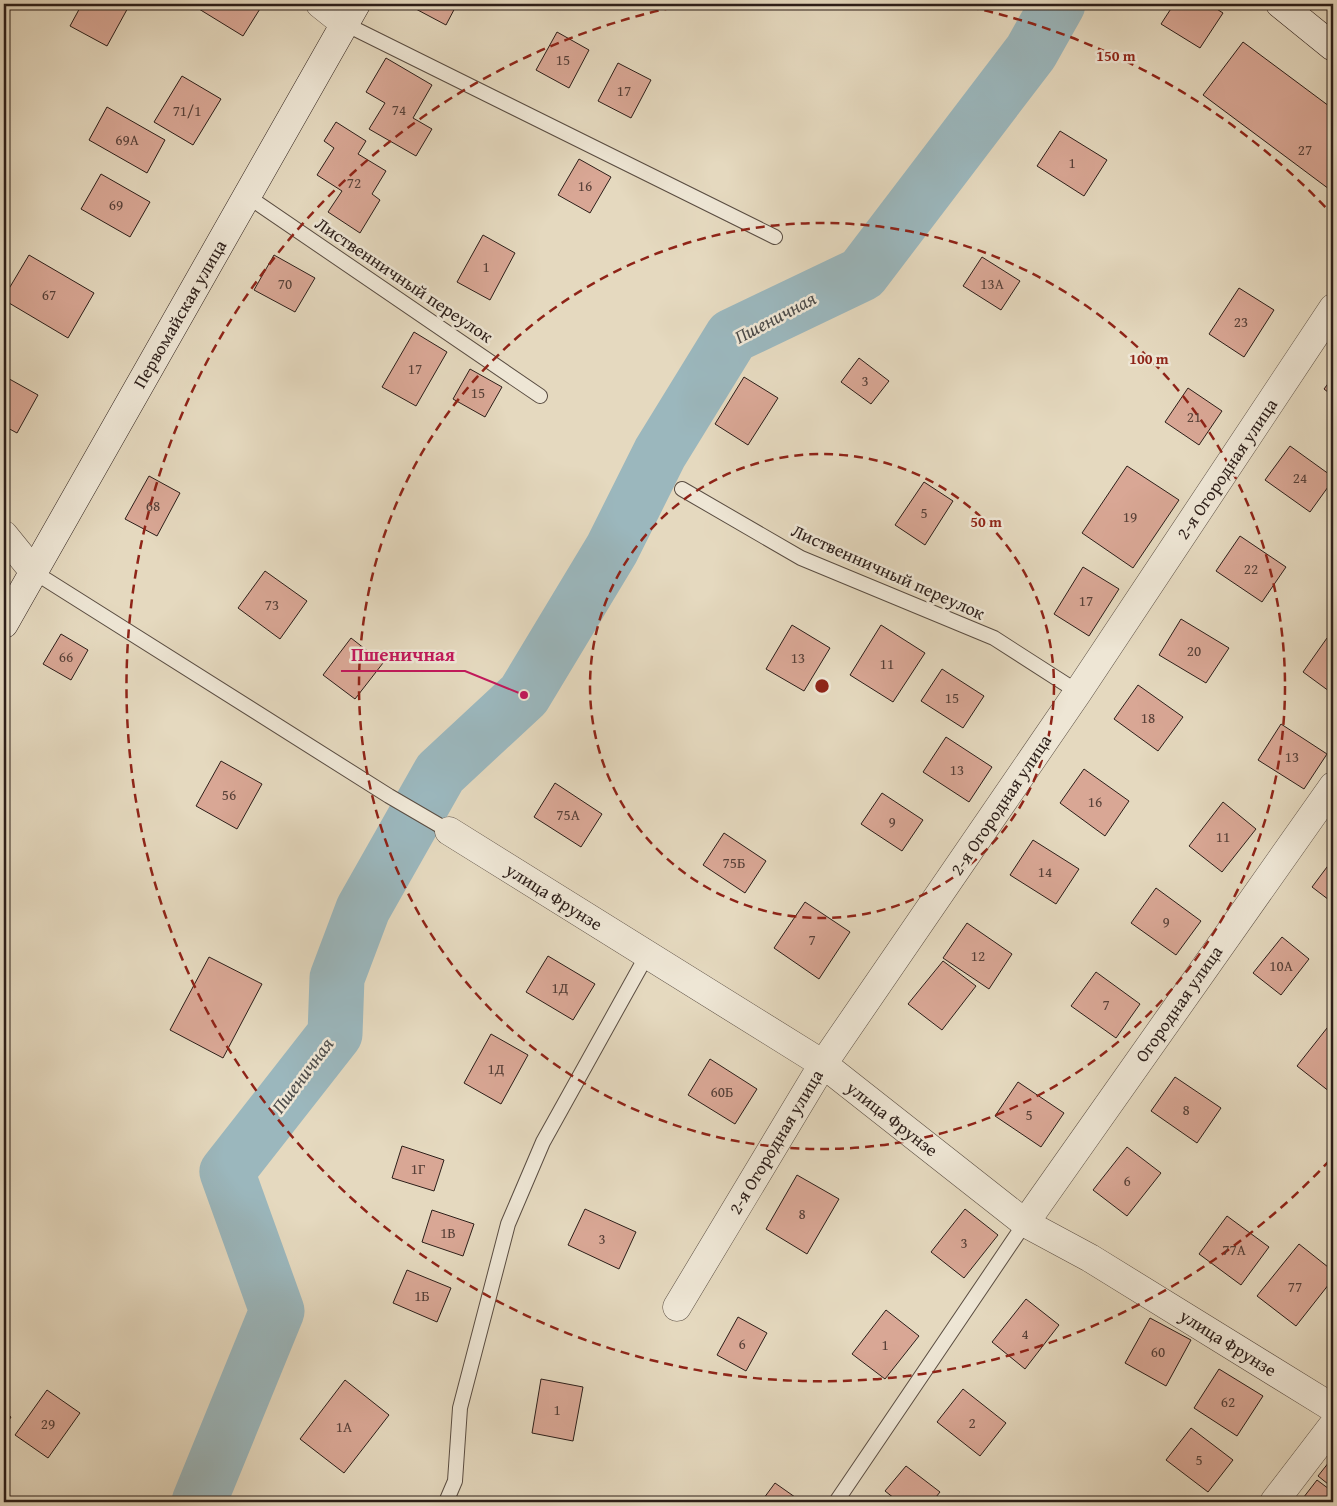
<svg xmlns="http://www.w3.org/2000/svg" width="1337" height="1506" viewBox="0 0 1337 1506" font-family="'Gentium Book Plus',serif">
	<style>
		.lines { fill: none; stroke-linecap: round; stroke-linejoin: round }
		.river { stroke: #9bb7bd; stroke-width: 55 }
		.building { fill: #d9a795; stroke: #2c1e19 }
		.lane-casing { stroke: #5a4d42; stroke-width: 16 }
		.street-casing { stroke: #5a4d42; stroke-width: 29 }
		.secondary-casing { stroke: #2c1e19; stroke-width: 29 }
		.lane { stroke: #eee6d5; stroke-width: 14 }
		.street { stroke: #eee6d5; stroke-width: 28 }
		.secondary { stroke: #eee6d5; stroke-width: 28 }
		.ring { fill: none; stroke: #8f2418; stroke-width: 2.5; stroke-dasharray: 9 6 }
		.labels { text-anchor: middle; stroke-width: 5; stroke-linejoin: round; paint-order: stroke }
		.number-label { font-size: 15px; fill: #574038 }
		.street-label { font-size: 18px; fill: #2c1e19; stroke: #eee6d5 }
		.water-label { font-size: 19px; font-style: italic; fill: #4d4c4a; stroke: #eee6d5 }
		.centre { fill: #8f2418; stroke: #eee6d5; stroke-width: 2.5 }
		.ring-label { font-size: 15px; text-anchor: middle; font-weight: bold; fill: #8f2418; stroke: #eee6d5; stroke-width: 5; stroke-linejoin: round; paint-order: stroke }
		.leader { fill: none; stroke: #c2185b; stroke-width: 2 }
		.callout-dot { fill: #c2185b; stroke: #eee6d5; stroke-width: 2 }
		.callout-label { font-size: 19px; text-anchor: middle; font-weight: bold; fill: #c2185b; stroke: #eee6d5; stroke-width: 5; stroke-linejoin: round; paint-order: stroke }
	</style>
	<rect width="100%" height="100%" fill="#e5d9bf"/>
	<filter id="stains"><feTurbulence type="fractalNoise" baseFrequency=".004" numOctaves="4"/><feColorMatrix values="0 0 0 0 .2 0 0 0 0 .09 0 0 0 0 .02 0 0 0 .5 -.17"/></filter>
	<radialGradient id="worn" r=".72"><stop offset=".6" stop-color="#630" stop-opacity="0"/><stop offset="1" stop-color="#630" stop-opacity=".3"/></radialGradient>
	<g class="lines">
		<path class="river" d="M199,1502L277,1311L227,1172L335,1034L337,978L363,909L440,773L524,695L612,549L660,453L732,336L862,274L1031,52L1058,4"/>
	</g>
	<path class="building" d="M82,4H130L107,46L70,26Z
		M202,4H263L243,36L199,9Z
		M416,4H457L446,25L414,8Z
		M1174,4H1209L1223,13L1200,48L1161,24Z
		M557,32L589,50L569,88L536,70Z
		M1243,42L1333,109V192L1203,95Z
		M386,58L432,85L413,118L432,129L416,156L369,129L385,103L366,92Z
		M618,63L651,80L631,118L598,101Z
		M182,76L221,99L193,145L154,122Z
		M107,107L165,140L147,173L89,140Z
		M336,122L366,141L358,154L386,171L372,194L380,200L360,233L328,212L342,191L317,175L334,148L324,141Z
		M1060,131L1107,160L1084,196L1037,166Z
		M579,159L611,177L590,213L558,195Z
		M101,174L150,202L130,237L81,209Z
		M483,235L515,253L490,300L457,282Z
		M29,255L94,293L68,338L4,300V297Z
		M274,255L315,278L295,312L254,290Z
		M982,257L1020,281L1001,310L963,286Z
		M1239,288L1274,310L1244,357L1209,334Z
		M414,332L447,352L416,406L382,387Z
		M859,358L889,381L871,404L841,382Z
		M470,369L502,387L485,417L453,399Z
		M4,376L38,395L17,433L4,426Z
		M744,377L778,398L748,445L715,424Z
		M1333,377V396L1324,389Z
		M1188,388L1222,411L1199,445L1165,422Z
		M1290,446L1333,477V480L1310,512L1265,480Z
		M1127,466L1179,500L1133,568L1082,533Z
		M149,476L180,493L157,536L125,519Z
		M924,482L953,501L925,545L895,525Z
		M1240,536L1286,567L1262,602L1216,571Z
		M1083,567L1119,589L1089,636L1054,614Z
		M265,571L307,601L280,639L238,608Z
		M1181,619L1229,648L1206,683L1159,655Z
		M792,625L830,648L804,691L766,669Z
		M881,625L925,653L893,702L850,675Z
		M61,634L88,650L71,680L43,664Z
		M351,638L383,663L355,699L323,675Z
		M1327,638L1333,643V694L1303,672Z
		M942,669L984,696L963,728L921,701Z
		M1138,685L1183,717L1158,751L1114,719Z
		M1281,724L1327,754L1304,789L1258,760Z
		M946,737L992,767L969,802L923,772Z
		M221,761L262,784L237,829L196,806Z
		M1084,769L1129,801L1105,836L1060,803Z
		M555,783L602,814L581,847L534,817Z
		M882,793L923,820L902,851L861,824Z
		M1223,802L1256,829L1222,872L1189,846Z
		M724,833L766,861L745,893L703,865Z
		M1033,840L1079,869L1056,904L1010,875Z
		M1333,859V903L1312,887Z
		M1156,888L1201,921L1176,955L1131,923Z
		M805,902L850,932L819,979L774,948Z
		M967,923L1012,954L989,989L943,958Z
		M1282,937L1309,959L1281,995L1253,973Z
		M548,956L595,984L573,1020L526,992Z
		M209,957L262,984L223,1058L170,1030Z
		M943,961L976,986L942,1030L908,1004Z
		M1096,972L1140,1004L1116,1038L1071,1006Z
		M1331,1023L1333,1025V1088L1330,1092L1297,1066Z
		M491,1034L528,1055L501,1104L464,1083Z
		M710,1059L757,1089L735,1124L688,1095Z
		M1175,1077L1221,1108L1197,1143L1151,1111Z
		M1018,1082L1064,1113L1041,1147L995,1116Z
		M402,1146L444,1160L434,1191L392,1178Z
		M1127,1147L1161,1173L1127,1216L1093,1190Z
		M797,1175L839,1199L807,1254L766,1229Z
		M585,1209L636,1232L619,1269L568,1245Z
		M965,1209L998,1235L964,1278L931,1252Z
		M432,1210L474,1224L463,1256L422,1242Z
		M1227,1216L1269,1247L1241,1285L1199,1254Z
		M1299,1244L1333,1271V1279L1296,1326L1257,1296Z
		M407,1270L451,1288L437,1322L393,1303Z
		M1026,1299L1059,1325L1025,1369L992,1342Z
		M886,1310L919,1336L885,1379L852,1354Z
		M738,1317L767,1333L746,1371L717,1355Z
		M1150,1318L1191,1340L1166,1386L1125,1363Z
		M1219,1369L1263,1396L1237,1436L1194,1408Z
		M541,1379L583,1387L573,1441L532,1433Z
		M345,1380L389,1415L344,1473L300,1439Z
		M963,1389L1006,1423L980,1456L937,1422Z
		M47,1390L80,1413L48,1458L15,1435Z
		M4,1412L11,1417L4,1428Z
		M1191,1428L1233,1460L1208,1492L1166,1460Z
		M1333,1457V1488L1318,1476Z
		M906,1466L940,1492L932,1502H899L885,1491Z
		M1317,1480L1333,1492V1502H1300Z
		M775,1483L802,1502H761Z"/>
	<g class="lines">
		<defs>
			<path id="lane" d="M345,24L775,237
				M247,196L540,396
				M682,489L801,558L994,638L1078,692
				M34,572L389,796L449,831
				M446,1502L455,1481L460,1408L508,1224L543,1142L647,955
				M836,1502L1025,1223"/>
			<path id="street" d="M320,4L345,24
				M4,535L34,572
				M449,831L823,1064L1025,1223L1090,1258L1333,1408
				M1025,1223L1333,786
				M677,1307L823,1064L1078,692L1333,308
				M1274,1502L1333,1425"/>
			<path id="secondary" d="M1280,4L1333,47
				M4,624L356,4"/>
		</defs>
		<use href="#lane" class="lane-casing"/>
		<use href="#street" class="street-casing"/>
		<use href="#secondary" class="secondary-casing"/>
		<use href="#lane" class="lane"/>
		<use href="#street" class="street"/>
		<use href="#secondary" class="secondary"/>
	</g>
	<g class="ring">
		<circle cx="822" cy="686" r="232"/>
		<circle cx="822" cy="686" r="463"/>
		<path d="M1330 1160A695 695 0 1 1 689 4M955 4A695 695 0 0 1 1330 212"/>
	</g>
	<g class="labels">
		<g class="number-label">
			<text x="563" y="65">15</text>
			<text x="624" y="96">17</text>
			<text x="399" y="115">74</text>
			<text x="187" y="116">71/1</text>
			<text x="127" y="145">69А</text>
			<text x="1305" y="155">27</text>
			<text x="1072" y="168">1</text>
			<text x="354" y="188">72</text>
			<text x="585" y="191">16</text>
			<text x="116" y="210">69</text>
			<text x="486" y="272">1</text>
			<text x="285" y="289">70</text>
			<text x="992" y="289">13А</text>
			<text x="49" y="300">67</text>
			<text x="1241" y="327">23</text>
			<text x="415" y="374">17</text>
			<text x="865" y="386">3</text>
			<text x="478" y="398">15</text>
			<text x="1194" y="422">21</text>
			<text x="1300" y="483">24</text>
			<text x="153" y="511">68</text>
			<text x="924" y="518">5</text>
			<text x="1130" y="522">19</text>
			<text x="1251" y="574">22</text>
			<text x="1086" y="606">17</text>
			<text x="272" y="610">73</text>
			<text x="1194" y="656">20</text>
			<text x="66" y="662">66</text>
			<text x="798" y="663">13</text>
			<text x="887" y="669">11</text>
			<text x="952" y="703">15</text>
			<text x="1148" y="723">18</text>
			<text x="1292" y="762">13</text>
			<text x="957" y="775">13</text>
			<text x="229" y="800">56</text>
			<text x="1095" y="807">16</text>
			<text x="568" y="820">75А</text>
			<text x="892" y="827">9</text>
			<text x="1223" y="842">11</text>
			<text x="734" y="868">75Б</text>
			<text x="1045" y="877">14</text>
			<text x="1166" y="927">9</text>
			<text x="812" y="945">7</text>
			<text x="978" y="961">12</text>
			<text x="1281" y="971">10А</text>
			<text x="560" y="993">1Д</text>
			<text x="1106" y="1010">7</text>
			<text x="496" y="1074">1Д</text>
			<text x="722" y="1097">60Б</text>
			<text x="1186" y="1115">8</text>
			<text x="1029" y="1120">5</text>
			<text x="418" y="1174">1Г</text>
			<text x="1127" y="1186">6</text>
			<text x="802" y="1219">8</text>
			<text x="448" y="1238">1В</text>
			<text x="602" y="1244">3</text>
			<text x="964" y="1248">3</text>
			<text x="1234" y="1255">77А</text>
			<text x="1295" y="1292">77</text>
			<text x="422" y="1301">1Б</text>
			<text x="1025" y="1339">4</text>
			<text x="742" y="1349">6</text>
			<text x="885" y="1350">1</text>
			<text x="1158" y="1357">60</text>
			<text x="1228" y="1407">62</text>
			<text x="557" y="1415">1</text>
			<text x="972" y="1428">2</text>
			<text x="48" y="1429">29</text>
			<text x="344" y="1432">1А</text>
			<text x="1199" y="1465">5</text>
		</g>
		<g class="street-label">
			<text transform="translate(404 280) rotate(34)" y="6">Лиственничный переулок</text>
			<text transform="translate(180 314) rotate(-60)" y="6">Первомайская улица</text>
			<text transform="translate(1227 469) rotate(-56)" y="6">2-я Огородная улица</text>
			<text transform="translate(888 572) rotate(24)" y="6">Лиственничный переулок</text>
			<text transform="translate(1001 805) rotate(-56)" y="6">2-я Огородная улица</text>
			<text transform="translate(554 897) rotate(32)" y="6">улица Фрунзе</text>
			<text transform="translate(1179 1004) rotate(-55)" y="6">Огородная улица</text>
			<text transform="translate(892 1119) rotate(38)" y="6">улица Фрунзе</text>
			<text transform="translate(776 1142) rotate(-59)" y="6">2-я Огородная улица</text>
			<text transform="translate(1228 1343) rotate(32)" y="6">улица Фрунзе</text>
		</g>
		<g class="water-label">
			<text transform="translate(775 317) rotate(-28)" y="7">Пшеничная</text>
			<text transform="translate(302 1075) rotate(-53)" y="7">Пшеничная</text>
		</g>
	</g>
	<circle cx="822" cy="686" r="8" class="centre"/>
	<g class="ring-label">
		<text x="1116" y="61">150 m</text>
		<text x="1149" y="364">100 m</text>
		<text x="986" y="527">50 m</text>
	</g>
	<path class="leader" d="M524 695L465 671H341"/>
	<circle class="callout-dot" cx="524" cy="695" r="5"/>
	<g class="callout-label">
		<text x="403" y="661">Пшеничная</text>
	</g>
	<rect width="1337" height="1506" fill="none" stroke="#e5d9bf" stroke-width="20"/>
	<rect x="5" y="5" width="1327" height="1496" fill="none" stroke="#2c1e19" stroke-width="2.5"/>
	<rect x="10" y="10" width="1317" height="1486" fill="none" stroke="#2c1e19"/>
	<rect width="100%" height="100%" filter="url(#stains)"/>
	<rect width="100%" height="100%" fill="url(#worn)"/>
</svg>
